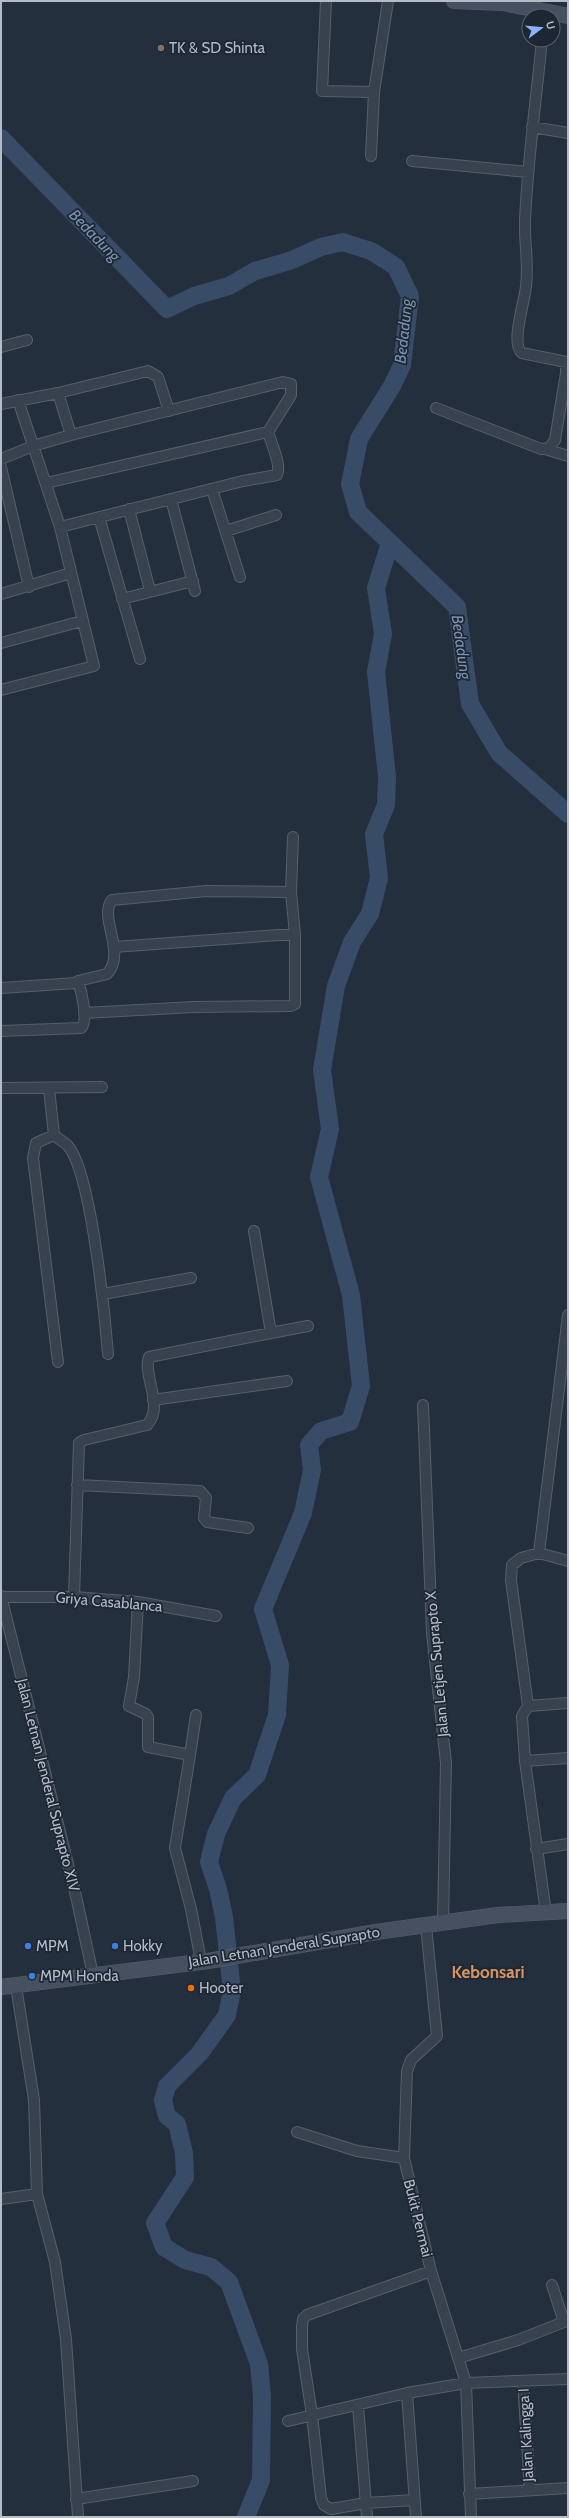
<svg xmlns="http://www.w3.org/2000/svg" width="569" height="2518" viewBox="0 0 569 2518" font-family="Cabin,sans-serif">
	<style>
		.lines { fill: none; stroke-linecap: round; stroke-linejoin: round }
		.river { stroke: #394c67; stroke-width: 18 }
		.minor-casing { stroke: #565f6c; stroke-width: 12 }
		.secondary-casing { stroke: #565f6c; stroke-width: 16 }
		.minor { stroke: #38414e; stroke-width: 10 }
		.secondary { stroke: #465061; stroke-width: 15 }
		.education-dot { fill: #8d6e63; stroke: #1d2633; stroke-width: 1.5 }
		.shop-dot { fill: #3f7fe0; stroke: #1d2633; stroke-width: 1.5 }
		.food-dot { fill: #e8710a; stroke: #1d2633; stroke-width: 1.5 }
		.labels { text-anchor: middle; stroke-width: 3.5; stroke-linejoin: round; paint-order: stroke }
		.poi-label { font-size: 15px; fill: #b4bcc9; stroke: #1d2633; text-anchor: start }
		.street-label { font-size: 15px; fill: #b4bcc9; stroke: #1d2633 }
		.water-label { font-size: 16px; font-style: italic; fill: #7c92b1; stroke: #1d2633 }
		.quarter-label { font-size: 17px; font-weight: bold; fill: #d59563; stroke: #1d2633 }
	</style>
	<rect width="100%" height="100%" fill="#242f3e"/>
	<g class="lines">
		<path class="river" d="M1,138L167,309L194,296L229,286L255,271L292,260L321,247L343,242L371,251L396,267L410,296L402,365L392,386L359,439L350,484L358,512L457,607L470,704L499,753L568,814
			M246,2517L261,2480L262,2396L259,2364L229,2282L211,2267L185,2260L164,2247L155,2223L185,2177L184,2153L177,2124L167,2116L163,2100L167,2086L200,2053L227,2015L232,1991L224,1917L218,1889L209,1862L216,1834L233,1798L257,1775L277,1715L280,1665L263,1609L303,1513L312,1470L309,1445L321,1431L350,1422L361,1386L351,1295L319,1177L330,1129L322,1070L336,986L352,942L370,914L379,878L374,834L386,805L387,777L376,672L383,634L376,588L390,543"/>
		<defs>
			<path id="minor" d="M326,1L322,91L374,92
				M532,127L568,133
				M371,156L374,92L388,1
				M412,161L528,172
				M1,347L27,340
				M58,393L71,435
				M1,404L58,393L148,371L158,377L169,411
				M436,408L541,449L549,448L555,440L566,373V362L522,353C510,344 525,301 526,286C529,263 524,242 525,219C528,159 536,100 542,40
				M545,449L568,456
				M1,459L33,446L71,435L283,382L291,384V395L268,432C271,443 282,465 277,475L243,481L60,527
				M1,467L29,587
				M46,483L268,432
				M212,489L240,577
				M171,499L195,591
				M129,509L150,591
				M99,517L140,659
				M226,531L276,515
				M1,594L71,573
				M122,599L193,581
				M1,643L82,621
				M1,690L94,666L60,527L18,400
				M114,947L279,935H295
				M78,981L107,974C127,953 98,917 112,900L206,891L291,892
				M1,988L76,983L78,981C81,990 89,1021 81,1028L1,1031
				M84,1013L194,1007L291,1006L295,1004V935L291,892L293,837
				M1,1088L102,1087
				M49,1089L54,1135C58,1139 65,1142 68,1146C91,1172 105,1316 108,1354
				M54,1135L36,1143L33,1158L58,1362
				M103,1294L191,1278
				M271,1333L308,1326
				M153,1400L287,1381
				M423,1405L432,1633L446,1763L443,1924
				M77,1485L200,1491L206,1498L204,1518L207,1522L248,1528
				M539,1553L568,1561
				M1,1596L76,1896L93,1975
				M1,1597H74L138,1602L216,1616
				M74,1597L79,1443L84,1440L147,1425C165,1406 142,1375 149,1357L271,1333L254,1231
				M138,1602L134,1677L129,1706L146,1714L148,1717V1747L190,1755L175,1848L191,1909L201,1961
				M528,1706L568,1703
				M190,1755L196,1715
				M525,1761L568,1758
				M536,1849L568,1844
				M546,1913L525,1761L522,1716L528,1706L511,1580L512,1565L521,1558L539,1553L568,1315
				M426,1926L437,2036L411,2060L407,2071L404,2158L431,2271L466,2383L471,2517
				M16,1986L34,2100L37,2194L55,2262L66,2339L78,2517
				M297,2132L357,2151L404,2158
				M1,2199L37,2194
				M552,2285L564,2322L568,2321
				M458,2358L518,2340L564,2322
				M523,2381L530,2490
				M407,2393L416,2517
				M358,2405L367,2517
				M288,2421L407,2393L466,2383L568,2379
				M469,2494L568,2488
				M76,2499L193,2481
				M414,2500L366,2503L331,2509L324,2505L321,2498L312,2415L302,2349V2327L303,2319L307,2315L431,2271"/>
			<path id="secondary" d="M454,1L503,3L568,16
				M1,1987L208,1961L376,1932L498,1915L568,1911"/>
		</defs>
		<use href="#minor" class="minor-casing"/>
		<use href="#secondary" class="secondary-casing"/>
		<use href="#minor" class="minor"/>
		<use href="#secondary" class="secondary"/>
	</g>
	<circle class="education-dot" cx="161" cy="48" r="4"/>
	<g class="shop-dot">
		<circle cx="28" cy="1946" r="4"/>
		<circle cx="115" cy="1946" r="4"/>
		<circle cx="32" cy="1976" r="4"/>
	</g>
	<circle class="food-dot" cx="191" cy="1988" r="4"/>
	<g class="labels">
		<g class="poi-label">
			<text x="169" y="53">TK &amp; SD Shinta</text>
			<text x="36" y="1951">MPM</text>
			<text x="123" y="1951">Hokky</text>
			<text x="40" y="1981">MPM Honda</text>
			<text x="199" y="1993">Hooter</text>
		</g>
		<g class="street-label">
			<text transform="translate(109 1602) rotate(5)" y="5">Griya Casablanca</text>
			<text transform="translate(437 1664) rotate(-95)" y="5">Jalan Letjen Suprapto X</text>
			<text transform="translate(48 1785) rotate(76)" y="5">Jalan Letnan Jenderal Suprapto XIV</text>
			<text transform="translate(284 1947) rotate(-9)" y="5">Jalan Letnan Jenderal Suprapto</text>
			<text transform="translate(418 2218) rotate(76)" y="5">Bukit Permai</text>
			<text transform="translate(526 2435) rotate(-93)" y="5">Jalan Kalingga I</text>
		</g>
		<g class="water-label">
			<text transform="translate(95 235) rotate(46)" y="6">Bedadung</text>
			<text transform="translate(403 331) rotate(-84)" y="6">Bedadung</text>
			<text transform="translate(462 647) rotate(82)" y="6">Bedadung</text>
		</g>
		<g class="quarter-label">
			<text x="488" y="1978">Kebonsari</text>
		</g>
	</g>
	<rect width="569" height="2518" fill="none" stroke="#b4bcc9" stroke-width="4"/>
	<g transform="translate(541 28) rotate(74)"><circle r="19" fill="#1d2633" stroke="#59626f"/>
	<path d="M0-3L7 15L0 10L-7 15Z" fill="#8ab4f8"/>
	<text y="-6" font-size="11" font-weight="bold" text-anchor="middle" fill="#b4bcc9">U</text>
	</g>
</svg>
